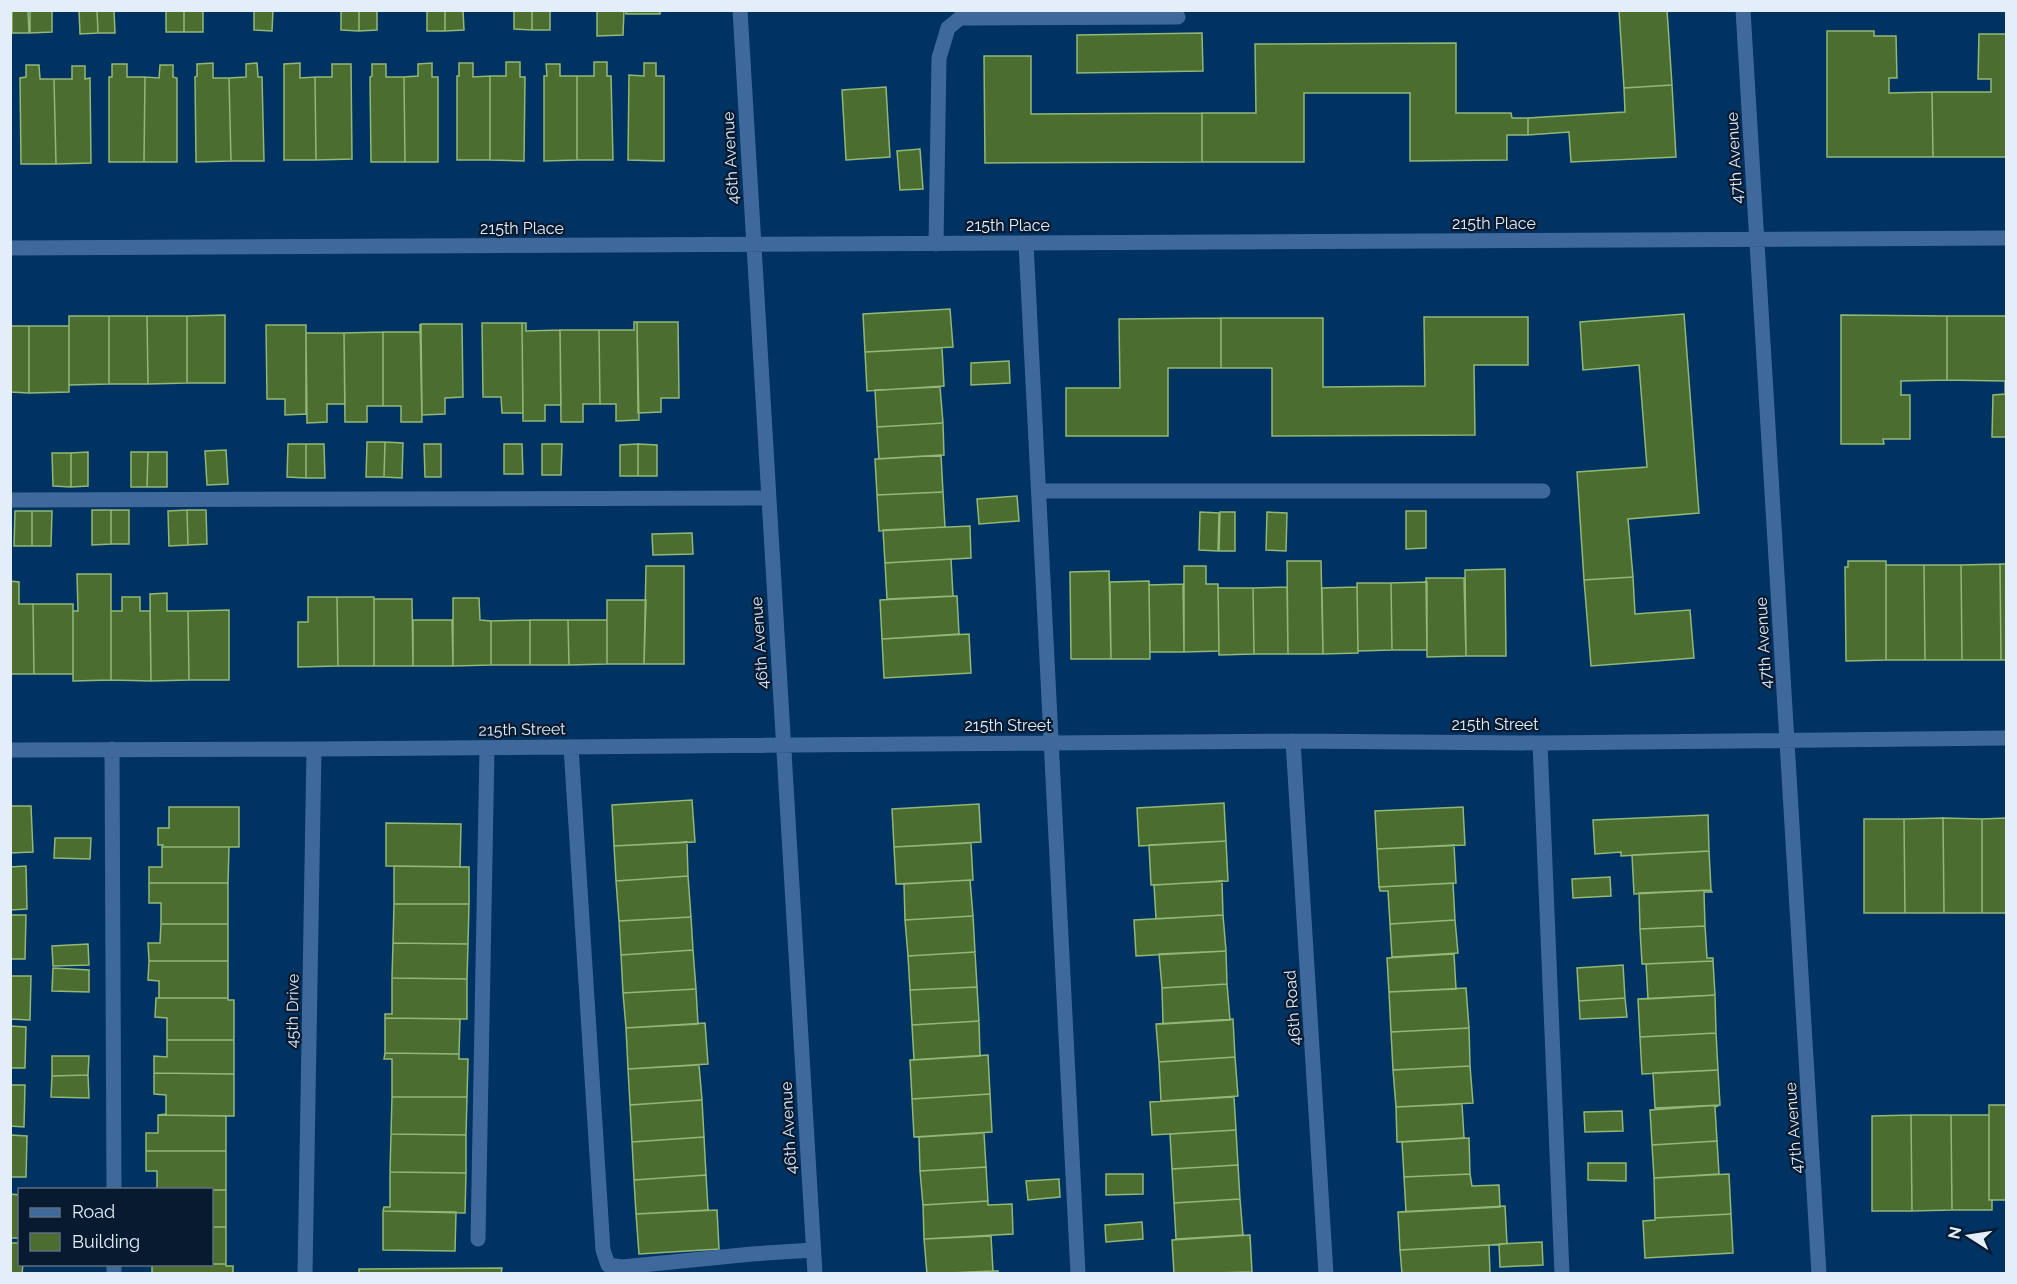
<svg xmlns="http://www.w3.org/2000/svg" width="2017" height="1284" viewBox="0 0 2017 1284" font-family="Raleway,sans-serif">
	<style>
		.building { fill: #4b6d2f; stroke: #92b877; stroke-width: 1.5 }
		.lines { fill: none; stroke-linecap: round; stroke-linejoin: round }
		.minor { stroke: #3f699a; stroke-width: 15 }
		.labels { text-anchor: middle; stroke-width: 4.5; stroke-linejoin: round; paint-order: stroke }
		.street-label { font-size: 16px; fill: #e4eefa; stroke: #071a30 }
	</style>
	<rect width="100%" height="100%" fill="#003262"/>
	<path class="building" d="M12,10H28L29,33H12Z
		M30,10H52V32L30,33Z
		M79,10H97L98,33L80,34Z
		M97,10H114L115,33H98Z
		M166,10H184V32H166Z
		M184,10H203V32H184Z
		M254,10H273L272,31L254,30Z
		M341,10H359V31L341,30Z
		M359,10H377V30L359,31Z
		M427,10H445V31H427Z
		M445,10H463L464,30L445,31Z
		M514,10H532V30L514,29Z
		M532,10H550V30H532Z
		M597,10H624L623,35L597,36Z
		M626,10H660V14H626Z
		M1619,10H1667L1672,85L1624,88Z
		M1827,31H1874V36H1896L1897,78H1889V93L1932,92L1933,157H1827Z
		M1202,33L1203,71L1077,73V35Z
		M1979,34H2006V157H1933L1932,92H1991V79H1978Z
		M1456,43V113H1511L1512,118H1528V135H1507V160L1410,161V93H1304V162H1202V113H1256L1255,44Z
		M984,56H1031V114L1202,113V162L985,163Z
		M506,62H520V77H525L524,161L490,160V76H506Z
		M594,62H607V76H611L613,160H577V76H594Z
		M213,63V78H229L231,161L196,162L195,77L197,76V64Z
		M257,63L258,77H262L264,161H231L229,78L246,77V64Z
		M300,63V78L315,77L316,160H284V64Z
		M432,63V77H438V162H405L404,77L418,76V64Z
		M459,63H473V77L490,76V160H457V76H459Z
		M644,63H656V76H664V161L628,160L629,75L644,76Z
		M112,64H127V77H145L144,162H109V77H112Z
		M332,64H351L352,159L316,160L315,77H332Z
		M372,64H386V77H404L405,162H371L370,77L372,76Z
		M546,64H560V76H577V160L544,161V76H547Z
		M26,65H39L40,79H54L56,164H21L20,78L26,77Z
		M160,65H173V77L177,78V162H144L145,77L159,78Z
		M72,66H85V79L90,78L91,163L56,164L54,79H72Z
		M1672,85L1676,157L1571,162L1569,132L1528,135V118L1625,112L1624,88Z
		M886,87L890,157L846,160L842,90Z
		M920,149L923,189L900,190L897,151Z
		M950,309L953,347L865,352L863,314Z
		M1684,314L1699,513L1628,519L1633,577L1584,580L1577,472L1647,467L1639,365L1583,370L1580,322Z
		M225,315V383H187V316Z
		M1841,315L1947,316V380L1901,381V395H1910V439H1883L1884,444H1841Z
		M69,316H109V384L69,385Z
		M109,316H147L148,384H109Z
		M147,316H187V383L148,384Z
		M1947,316H2006V437H1992L1993,395L2005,394V381L1947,380Z
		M1424,317H1528V365H1474L1475,435L1272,436V368H1221V318H1323V387L1425,386Z
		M1221,318V368H1168V436H1066V388H1120L1119,319Z
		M634,322H637L639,420L616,421V404H600L599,330H634Z
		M637,322H678L679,398H661V412L638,413Z
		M482,323H522L523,413H502L501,397H483Z
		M522,323H526V331L560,330L561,405H545V421H523Z
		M420,324L422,422H401V406H383V332H420Z
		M421,324H462L463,397L445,398V414L422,415Z
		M266,325H306V414L285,415V399H267Z
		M10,326H29V393L10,392Z
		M29,326H69V392L29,393Z
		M560,330H599L600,404H583V422H561Z
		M383,332V406H367V422H345L344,333Z
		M306,333H344L345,404H327V422L307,423Z
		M942,348L944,386L867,391L865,352Z
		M1009,361L1010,383L971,385V363Z
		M940,387L943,423L877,427L875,390Z
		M943,423L944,455L879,459L877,427Z
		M367,442H385L384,477H366Z
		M385,442L403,443L402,478L384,477Z
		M288,444H306V478L287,477Z
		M306,444H324L325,478H306Z
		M424,444H441V477H425Z
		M504,444H522L523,474H504Z
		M542,444H562L561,475H542Z
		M638,444V476H620V445Z
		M638,444L657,445V476H638Z
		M226,450L228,484L207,485L205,451Z
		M88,452V486L71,487V453Z
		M131,452H148L147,487H131Z
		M148,452H167V487H147Z
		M52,453H71V487L53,486Z
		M941,455L943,492L877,495L875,459Z
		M943,492L945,527L879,531L877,495Z
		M1017,496L1019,521L979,524L977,499Z
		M92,510H111V544L92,545Z
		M111,510H129V544H111Z
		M187,510L188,545L169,546L168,511Z
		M187,510H206L207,544L188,545Z
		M15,511H32V546H14Z
		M32,511H52L51,546H32Z
		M1406,511H1426V548L1406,549Z
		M1200,512L1219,513L1218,551L1199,550Z
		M1220,512H1235V551H1219Z
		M1267,512L1287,513L1286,551L1266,550Z
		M970,526L971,558L885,563L883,530Z
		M692,533L693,554L653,555L652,534Z
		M951,559L953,596L887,599L885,563Z
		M1287,561H1321L1323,654H1288Z
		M1848,561H1886V660L1846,661L1845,567H1848Z
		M2000,564L2001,660H1962L1961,565Z
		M2000,564H2006V660H2001Z
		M1886,565H1924L1925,660H1886Z
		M1924,565H1961L1962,660H1925Z
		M646,566H684V664H644Z
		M1184,566H1206V584H1218L1219,651L1184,652Z
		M1505,569L1506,656H1466L1465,570Z
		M1109,571L1111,659H1071L1070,572Z
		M77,574H111V680L73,681V611H78Z
		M1633,577L1635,614L1690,610L1694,658L1591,666L1584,580Z
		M1426,578H1464L1466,656L1427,657Z
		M10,581L19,582V604H33L34,674H10Z
		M1149,581L1150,659H1111L1110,582Z
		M1427,582V650H1392L1391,583Z
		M1357,583H1391L1392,650L1358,651Z
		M1183,584L1184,652H1150L1149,585Z
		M1287,587L1288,654H1254L1253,588Z
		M1357,587L1358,653L1323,654L1322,588Z
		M1218,588H1253L1254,654L1219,655Z
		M167,593V611H188L189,680L151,681L150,594Z
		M957,596L959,634L882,639L880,600Z
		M122,597H140V611H150L151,681L111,680V611H122Z
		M308,597H337L338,666L298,667V622H308Z
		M337,597H374V666H338Z
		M453,598H479L480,620L491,621V665L453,666Z
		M374,599H412L413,666H374Z
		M607,600H646L644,664H607Z
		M33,604H73V674H34Z
		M229,610V680H189L188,611Z
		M413,620H452L453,666H413Z
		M530,620V665H491V621Z
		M530,620H568L569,665H530Z
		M568,620H607V664L569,665Z
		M969,634L971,673L884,678L882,639Z
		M692,800L695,842L614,846L612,805Z
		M1224,803L1226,841L1139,846L1137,808Z
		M979,804L981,842L894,847L892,809Z
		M10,806H31L33,852L10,853Z
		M169,807H239V847H162L163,845H158V828H169Z
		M1463,807L1465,845L1377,849L1375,811Z
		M1708,815L1709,851L1621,856V852L1595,854L1593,820Z
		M1943,818L1944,913H1905L1904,819Z
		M1943,818L1982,819V913H1944Z
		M2006,818V913H1982V819Z
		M1864,819H1904L1905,913H1864Z
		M386,823L461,824L460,867L386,866Z
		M55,838H91L90,859L54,858Z
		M1226,841L1228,881L1151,885L1149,845Z
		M687,842L688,876L616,881L614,846Z
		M971,843L973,880L896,884L894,847Z
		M1454,845L1456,883L1379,887L1377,849Z
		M162,847H229L228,883H149V867H162Z
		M1709,851L1711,890L1634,894L1632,855Z
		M26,866L27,909L10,910V867Z
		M394,866L469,867V904H394Z
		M688,876L691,917L619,921L616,881Z
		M1610,877L1611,896L1573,898L1572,879Z
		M970,880L973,916L905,920L904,884Z
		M1222,881L1223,915L1156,919L1154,885Z
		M149,883H228V924H161V903H149Z
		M1453,883L1455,920L1390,924L1388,891H1380L1379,887Z
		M1711,890L1712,892H1704L1705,926L1640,929L1639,893Z
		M394,904H469L468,944L393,943Z
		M10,915H26L25,959H10Z
		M1223,915L1226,951L1136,956L1134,920Z
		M973,916L975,952L908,956L905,920Z
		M691,917L693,950L621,955L619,921Z
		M1455,920L1458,953L1392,957L1390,924Z
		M161,924H228V961H149L148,943H160Z
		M1705,926L1707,958H1713V961L1642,964L1640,929Z
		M393,943L468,944L467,979L392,978Z
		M88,944L89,965L53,966L52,946Z
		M693,950L696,989L623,993L621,955Z
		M1226,951L1227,984L1162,988L1159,954Z
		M975,952L977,987L910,990L908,956Z
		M1454,954L1456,989L1389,992L1387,958Z
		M149,961H228V998H159V981L148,980Z
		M1713,961L1715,995L1648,999L1646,964Z
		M1623,965L1625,998L1579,1001L1577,968Z
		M53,968L89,970V992L52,991Z
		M10,976H31L30,1020L10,1019Z
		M392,978L467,979V1019L385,1018V1014H392Z
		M1227,984L1230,1020L1163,1024L1162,988Z
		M977,987L979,1021L912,1025L910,990Z
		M1466,988L1469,1028L1391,1032L1389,992Z
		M696,989L698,1024L626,1028L623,993Z
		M1715,995L1716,1033L1640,1037L1638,999Z
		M156,998H228V1000H234V1040H167V1018L155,1017Z
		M1625,998L1627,1017L1580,1019L1579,1001Z
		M385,1018L460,1019L459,1054L385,1053Z
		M1233,1019L1235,1057L1159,1062L1156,1024Z
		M979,1021L980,1056L914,1060L912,1025Z
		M705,1023L708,1064L628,1069L626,1028Z
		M10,1026L26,1027L25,1068H10Z
		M1469,1028L1470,1066L1393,1070L1391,1032Z
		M1716,1033L1718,1070L1642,1074L1640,1037Z
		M167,1040H234V1074L154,1073V1056L167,1057Z
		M385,1053L459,1054V1059H468L467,1097H392V1059H384Z
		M988,1055L990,1094L912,1099L910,1060Z
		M52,1056H89L88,1075L52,1076Z
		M1235,1057L1238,1096L1161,1101L1159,1062Z
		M699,1065L702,1100L630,1105L628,1069Z
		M1470,1066L1473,1103L1396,1107L1393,1070Z
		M1718,1070L1720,1105L1655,1108L1653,1073Z
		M154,1073L234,1074V1116L158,1115L166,1114V1095L154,1094Z
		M88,1075L89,1098L51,1097L52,1076Z
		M10,1085H25L24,1127L10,1126Z
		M990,1094L992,1132L914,1137L912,1099Z
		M392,1097H467L466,1135L391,1134Z
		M1234,1097L1236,1130L1152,1135L1150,1102Z
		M702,1100L704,1137L632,1142L630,1105Z
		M1462,1104L1464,1138L1397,1142L1396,1107Z
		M1720,1105L1715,1107L1717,1141L1652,1145L1650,1110Z
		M1989,1105H2006V1200H1989Z
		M1622,1111L1623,1131L1585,1132L1584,1112Z
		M158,1115L226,1116V1151H146V1133H158Z
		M1911,1115L1912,1211H1872V1116Z
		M1911,1115H1951L1952,1210L1912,1211Z
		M1951,1115H1989V1200H1992V1210H1952Z
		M1236,1130L1238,1165L1172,1169L1170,1134Z
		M984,1133L986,1167L920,1171L919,1137Z
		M391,1134L466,1135V1173L390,1172Z
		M10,1135L27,1136L26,1177H10Z
		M704,1137L706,1175L634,1180L632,1142Z
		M1469,1138L1470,1174L1404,1177L1402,1142Z
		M1717,1141L1719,1174L1654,1178L1652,1145Z
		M146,1151H226V1190H157V1171H146Z
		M1588,1163H1626V1181L1588,1180Z
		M1238,1165L1240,1199L1174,1203L1172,1169Z
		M986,1167L988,1201L923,1205L920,1171Z
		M390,1172L466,1173L465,1213L383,1211L384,1207H390Z
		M1106,1174H1143V1194L1106,1195Z
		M1470,1174L1472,1186L1499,1185L1500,1207L1406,1212L1404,1177Z
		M1729,1174L1731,1214L1655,1218L1654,1178Z
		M706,1175L708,1210L636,1214L634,1180Z
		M1059,1179L1060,1197L1028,1200L1026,1181Z
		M212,1190H226V1227H212Z
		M10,1194L20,1195V1238H10Z
		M1240,1199L1243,1235L1176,1239L1174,1203Z
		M988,1201V1205L1012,1204L1013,1234L924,1239L923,1205Z
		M1505,1206L1507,1244L1400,1250L1398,1212Z
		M717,1210L719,1249L639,1254L636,1214Z
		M383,1211L456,1212L455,1251L383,1250Z
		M1731,1214L1733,1253L1645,1258L1643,1221L1655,1220V1218Z
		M1142,1222L1143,1239L1106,1242L1105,1225Z
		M212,1227H226V1264H212Z
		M1250,1235L1252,1272L1174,1274L1172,1240Z
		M991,1236L993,1271L927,1274L924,1239Z
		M1542,1242L1543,1265L1500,1267L1499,1244Z
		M10,1243H20V1264H23L22,1274H10Z
		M1489,1245L1490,1274H1402L1400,1250Z
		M157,1264H226V1266H233V1274H152V1265Z
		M502,1268L501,1274H359V1269Z
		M993,1271H998V1274H950Z"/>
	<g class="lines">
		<path class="minor" d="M740,10L815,1274
			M1743,10L1819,1274
			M1026,243L1078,1274
			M936,244L939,58L948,28L960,18L1178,17
			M10,248L2006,238
			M1039,491H1543
			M10,500L769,498
			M1293,741L1326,1274
			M1540,743L1562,1274
			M571,747L603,1250L608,1265L622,1267L752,1254L813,1250
			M112,749L114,1190
			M10,750L314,749L1293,741L1540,743L2006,738
			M478,1239L487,748
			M114,1264V1274
			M305,1274L314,749"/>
	</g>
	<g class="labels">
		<g class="street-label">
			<text transform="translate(730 158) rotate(-93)" y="6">46th Avenue</text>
			<text transform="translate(1734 158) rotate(-93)" y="6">47th Avenue</text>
			<text x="1494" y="229">215th Place</text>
			<text x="1008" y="231">215th Place</text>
			<text x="522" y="234">215th Place</text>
			<text transform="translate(759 643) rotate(-94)" y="6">46th Avenue</text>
			<text transform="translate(1763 643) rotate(-93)" y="6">47th Avenue</text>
			<text x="1495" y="730">215th Street</text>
			<text x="1008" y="731">215th Street</text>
			<text transform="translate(522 729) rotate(-1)" y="6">215th Street</text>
			<text transform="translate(1292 1008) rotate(-94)" y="6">46th Road</text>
			<text transform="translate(292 1011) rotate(-89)" y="6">45th Drive</text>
			<text transform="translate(788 1128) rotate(-93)" y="6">46th Avenue</text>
			<text transform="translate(1793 1128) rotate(-94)" y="6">47th Avenue</text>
		</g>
	</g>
	<rect width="2017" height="1284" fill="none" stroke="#e4eefa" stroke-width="24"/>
	<rect x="18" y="1188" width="195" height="78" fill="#071a30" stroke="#5f6f81" stroke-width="1.5"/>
	<rect x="30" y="1208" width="30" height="9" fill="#3f699a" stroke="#5f6f81" stroke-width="1.5"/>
	<text x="72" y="1218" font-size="18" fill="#e4eefa">Road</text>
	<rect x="30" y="1233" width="30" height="18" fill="#4b6d2f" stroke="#5f6f81" stroke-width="1.5"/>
	<text x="72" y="1248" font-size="18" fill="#e4eefa">Building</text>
	<g transform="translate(1969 1236) rotate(282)" stroke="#071a30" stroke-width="4.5" paint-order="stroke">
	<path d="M0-4.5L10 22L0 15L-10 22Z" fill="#e4eefa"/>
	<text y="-9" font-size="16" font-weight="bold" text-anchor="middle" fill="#e4eefa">N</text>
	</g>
</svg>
